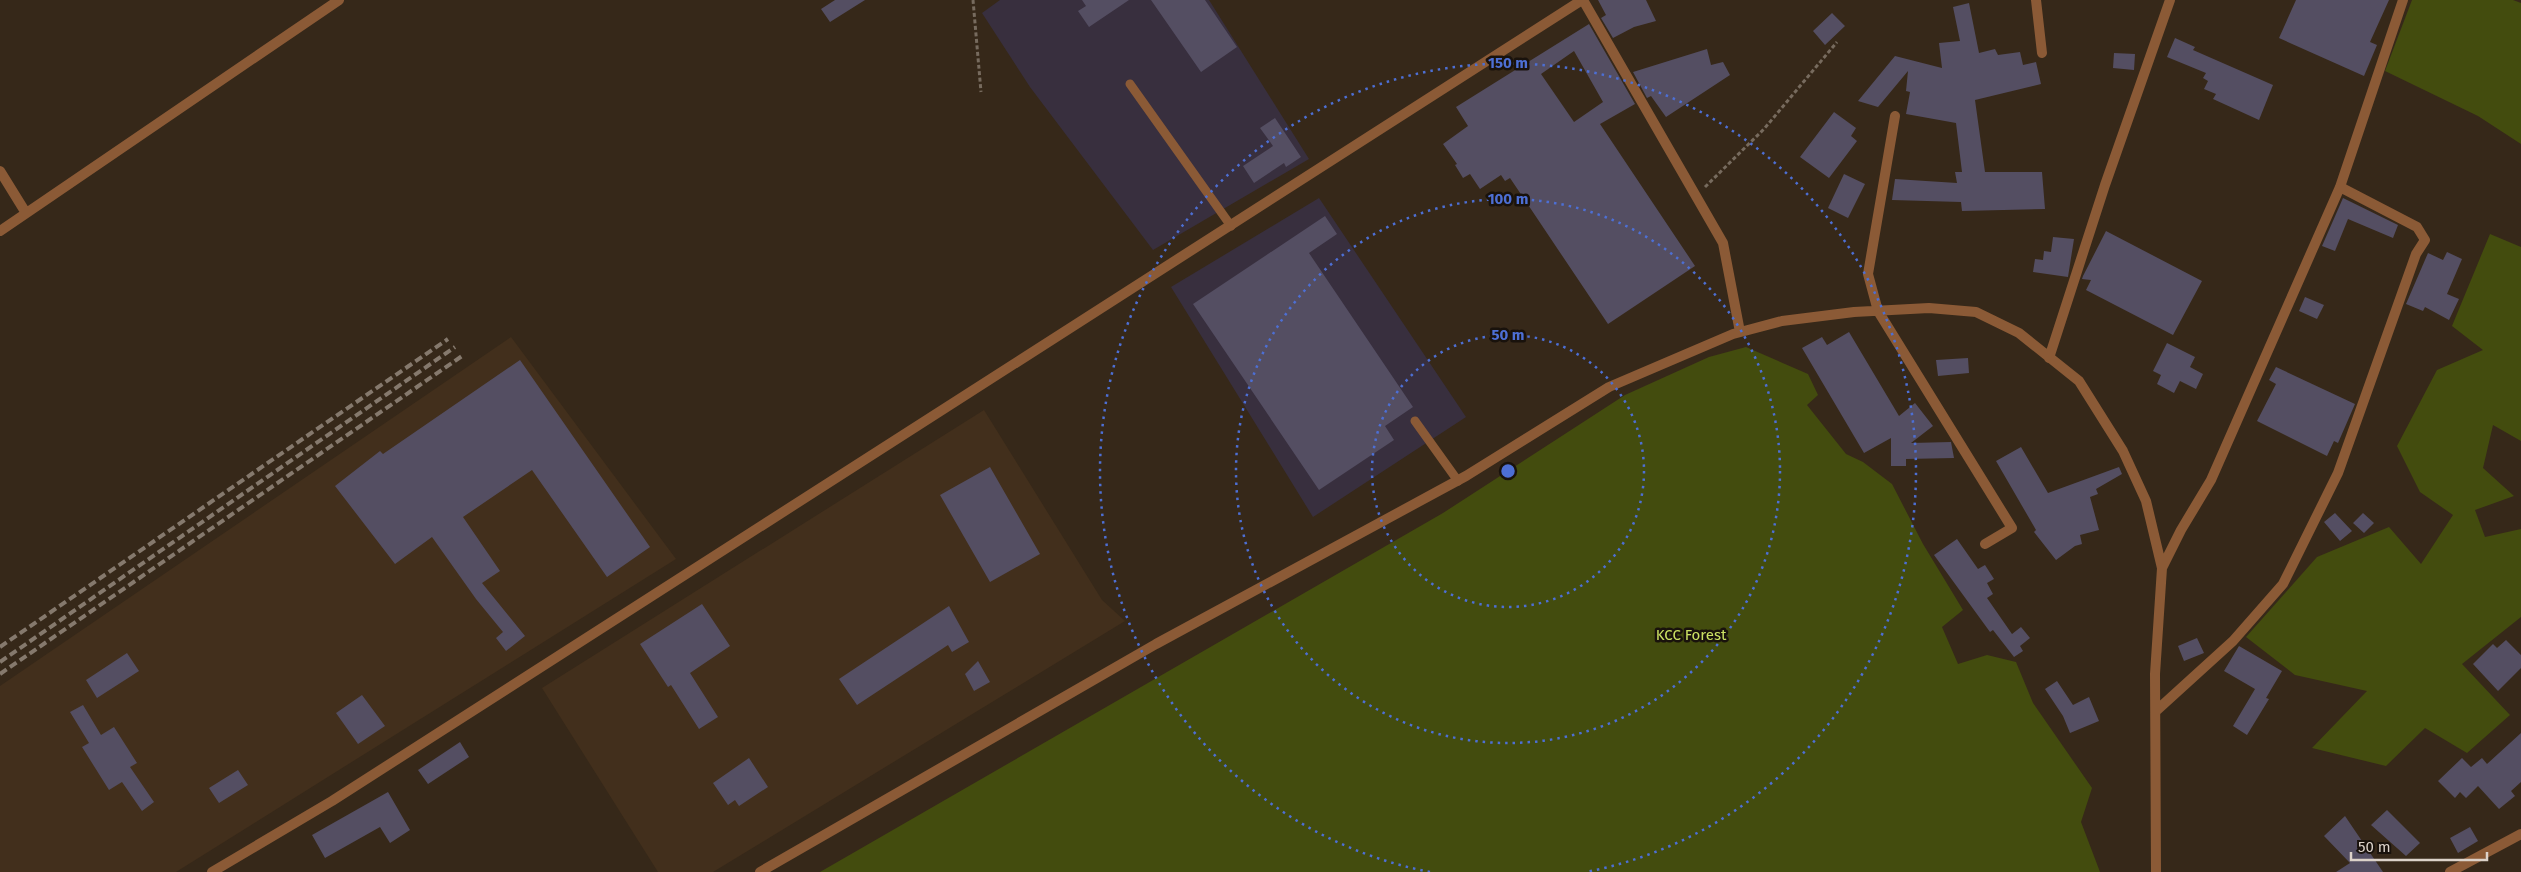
<svg xmlns="http://www.w3.org/2000/svg" width="2521" height="872" viewBox="0 0 2521 872" font-family="'Fira Sans',sans-serif">
	<style>
		.built { fill: #422f1c }
		.industrial { fill: #382f3e }
		.green { fill: #434c0e }
		.building { fill: #544e62; fill-rule: evenodd }
		.lines { fill: none; stroke-linecap: round; stroke-linejoin: round }
		.path { stroke: #776b5e; stroke-width: 3; stroke-dasharray: 4 2.5; stroke-linecap: butt }
		.service { stroke: #8b5a36; stroke-width: 9 }
		.minor { stroke: #8b5a36; stroke-width: 10 }
		.rail { stroke: #85796d; stroke-width: 4; stroke-dasharray: 8 4; stroke-linecap: butt }
		.ring { fill: none; stroke: #4d6fd4; stroke-width: 2.5; stroke-dasharray: 2.5 5 }
		.labels { text-anchor: middle; stroke-width: 5; stroke-linejoin: round; paint-order: stroke }
		.park-label { font-size: 15px; fill: #cce263; stroke: #19120c }
		.centre { fill: #4d6fd4; stroke: #19120c; stroke-width: 2.5 }
		.ring-label { font-size: 15px; text-anchor: middle; font-weight: bold; fill: #4d6fd4; stroke: #19120c; stroke-width: 5; stroke-linejoin: round; paint-order: stroke }
	</style>
	<rect width="100%" height="100%" fill="#362819"/>
	<path class="built" d="M511,337L676,559L176,872H0V686Z
		M984,410L1102,600L1125,621L713,872H658L542,688Z"/>
	<path class="industrial" d="M1000,0H1209L1309,159L1153,250L1030,87L982,13Z
		M1319,198L1466,417L1313,517L1171,287Z"/>
	<path class="green" d="M2412,0H2513L2521,3V144L2478,116L2385,71Z
		M2490,234L2521,247V441L2493,425L2483,468L2514,496L2475,510L2485,537L2521,529V617L2462,664L2510,715L2467,753L2425,728L2386,766L2312,748L2367,691L2295,675L2246,637L2317,557L2389,527L2421,564L2453,515L2420,492L2397,446L2437,370L2483,350L2452,326Z
		M1746,347L1808,374L1818,395L1807,405L1846,454L1863,462L1892,484L1923,544L1963,610L1942,627L1958,664L1987,655L2016,662L2033,703L2092,788L2081,822L2100,872H820L1443,513L1625,395L1709,357Z"/>
	<path class="building" d="M835,0H865L830,22L821,9Z
		M1082,0H1129L1089,27L1078,11L1086,6Z
		M1151,0H1205L1237,47L1201,72Z
		M1598,0H1646L1656,21L1634,27L1613,38L1601,18L1606,15Z
		M2296,0H2389L2370,42L2377,45L2364,76L2279,38Z
		M1969,3L1979,53L1995,49L1998,55L2020,52L2023,65L2036,62L2041,84L1975,100L1985,172H2042L2045,209L1962,211L1961,202L1892,200L1895,179L1957,183L1955,172H1962L1956,123L1906,114L1910,92L1906,91L1908,71L1878,107L1858,101L1895,56L1942,68L1939,43L1960,41L1953,7Z
		M1832,13L1845,26L1825,45L1813,31Z
		M1589,24L1635,104L1600,124L1695,266L1608,324L1510,178L1505,181L1501,175L1480,189L1470,174L1463,178L1455,165L1457,164L1443,144L1468,126L1456,107ZM1574,51L1603,102L1574,122L1541,74Z
		M2175,38L2195,47L2193,50L2273,85L2259,120L2213,99L2216,94L2204,89L2208,81L2203,78L2206,73L2167,57Z
		M1707,49L1711,65L1723,62L1730,75L1666,117L1651,96L1647,98L1633,72Z
		M2114,53L2135,54L2134,70L2113,68Z
		M1834,112L1856,128L1851,136L1857,141L1829,178L1800,157Z
		M1275,118L1301,157L1286,167L1284,163L1254,183L1243,166L1273,146L1260,128Z
		M1844,174L1865,184L1848,218L1828,208Z
		M2343,198L2398,225L2393,238L2348,219L2335,251L2322,246Z
		M1325,216L1337,234L1309,253L1413,407L1385,426L1394,440L1319,490L1193,304Z
		M2106,231L2202,281L2173,335L2086,290L2091,280L2082,279L2083,276Z
		M2053,237L2074,239L2068,277L2033,272L2035,259L2043,260L2044,251L2051,252Z
		M2447,252L2462,259L2447,294L2459,299L2449,320L2425,307L2423,311L2406,304L2428,253L2443,260Z
		M2305,297L2324,305L2317,319L2299,311Z
		M1849,332L1899,416L1915,403L1933,426L1911,443L1951,442L1954,458L1906,459V466H1891V438L1864,453L1802,348L1822,337L1827,345Z
		M2167,343L2195,357L2190,367L2203,374L2196,389L2180,381L2174,393L2157,384L2161,375L2153,371Z
		M1968,358L1969,373L1938,376L1936,360Z
		M520,360L650,547L607,577L532,470L463,517L500,571L482,583L525,636L506,651L496,638L503,632L476,599L432,537L395,564L335,486L380,451L383,454Z
		M2276,367L2355,404L2338,443L2334,441L2327,456L2257,421L2276,384L2269,380Z
		M2021,447L2048,493L2119,467L2122,474L2096,489L2098,494L2090,497L2099,530L2080,535L2082,544L2075,546L2056,560L2034,532L2036,530L1996,461Z
		M990,467L1040,554L990,582L940,495Z
		M2335,513L2352,531L2340,541L2324,522Z
		M2363,513L2374,523L2364,533L2353,523Z
		M1957,539L1978,569L1985,565L1994,579L1987,583L1993,594L1987,598L2012,634L2021,627L2030,638L2020,646L2023,651L2014,657L1993,630L1990,632L1934,555Z
		M702,604L730,646L690,673L718,717L699,729L671,685L668,687L640,644Z
		M949,606L969,642L952,652L948,645L857,705L839,679Z
		M2197,638L2204,653L2184,661L2178,646Z
		M2506,640L2521,655V668L2498,691L2473,664L2493,644L2497,648Z
		M2239,646L2282,671L2266,698L2269,699L2247,735L2233,726L2255,689L2224,671Z
		M127,653L139,671L97,698L86,680Z
		M978,661L990,682L974,691L965,674Z
		M2057,681L2073,705L2089,697L2099,721L2070,733L2063,716L2045,689Z
		M362,695L385,726L358,744L336,713Z
		M83,705L101,735L114,727L137,763L130,767L154,802L142,811L122,782L109,790L82,747L89,743L70,712Z
		M2521,733V782L2511,791L2515,796L2499,809L2478,786L2466,798L2460,792L2455,798L2438,781L2462,758L2471,767L2482,758L2487,764Z
		M460,742L469,757L428,784L418,770Z
		M749,758L768,787L739,806L735,800L728,805L713,783Z
		M238,770L248,785L219,803L209,788Z
		M388,792L410,830L390,843L380,827L325,858L312,835Z
		M2387,810L2420,843L2406,856L2371,825Z
		M2345,816L2383,872H2336L2350,863L2324,836Z
		M2470,827L2478,841L2458,853L2450,838Z"/>
	<g class="lines">
		<path class="path" d="M973,0L981,92
			M1705,187L1764,129L1837,42"/>
		<path class="service" d="M1130,84L1231,226
			M1415,421L1458,481"/>
		<path class="minor" d="M1583,0L1723,243L1740,332
			M2036,0L2042,53
			M1895,116L1868,274L1878,311L2012,528L1985,544
			M0,171L26,213
			M0,231L339,0
			M2049,358L2105,185L2170,0
			M2162,568L2181,530L2211,480L2340,187L2403,0
			M2156,711L2233,641L2283,584L2338,473L2416,254L2425,240L2417,227L2340,187
			M212,872L332,801L1582,0
			M760,872L1156,644L1466,476L1609,387L1733,334L1782,321L1854,312L1929,308L1976,312L2019,333L2079,381L2123,451L2146,501L2162,568L2155,674L2156,872
			M2450,872L2521,834"/>
		<path class="rail" d="M0,647L448,339
			M0,662L455,347
			M0,674L462,356"/>
	</g>
	<g class="ring">
		<circle cx="1508" cy="471" r="136"/>
		<circle cx="1508" cy="471" r="272"/>
		<path d="M1430 872A408 408 0 1 1 1586 872"/>
	</g>
	<g class="labels">
		<g class="park-label">
			<text x="1691" y="640">KCC Forest</text>
		</g>
	</g>
	<circle cx="1508" cy="471" r="8" class="centre"/>
	<g class="ring-label">
		<text x="1508" y="68">150 m</text>
		<text x="1508" y="204">100 m</text>
		<text x="1508" y="340">50 m</text>
	</g>
	<path d="M2351 852v8h136v-8" fill="none" stroke="#dcd2c9" stroke-width="2.5"/>
	<text x="2358" y="852" font-size="15" fill="#dcd2c9" stroke="#19120c" stroke-width="4" paint-order="stroke">50 m</text>
</svg>
